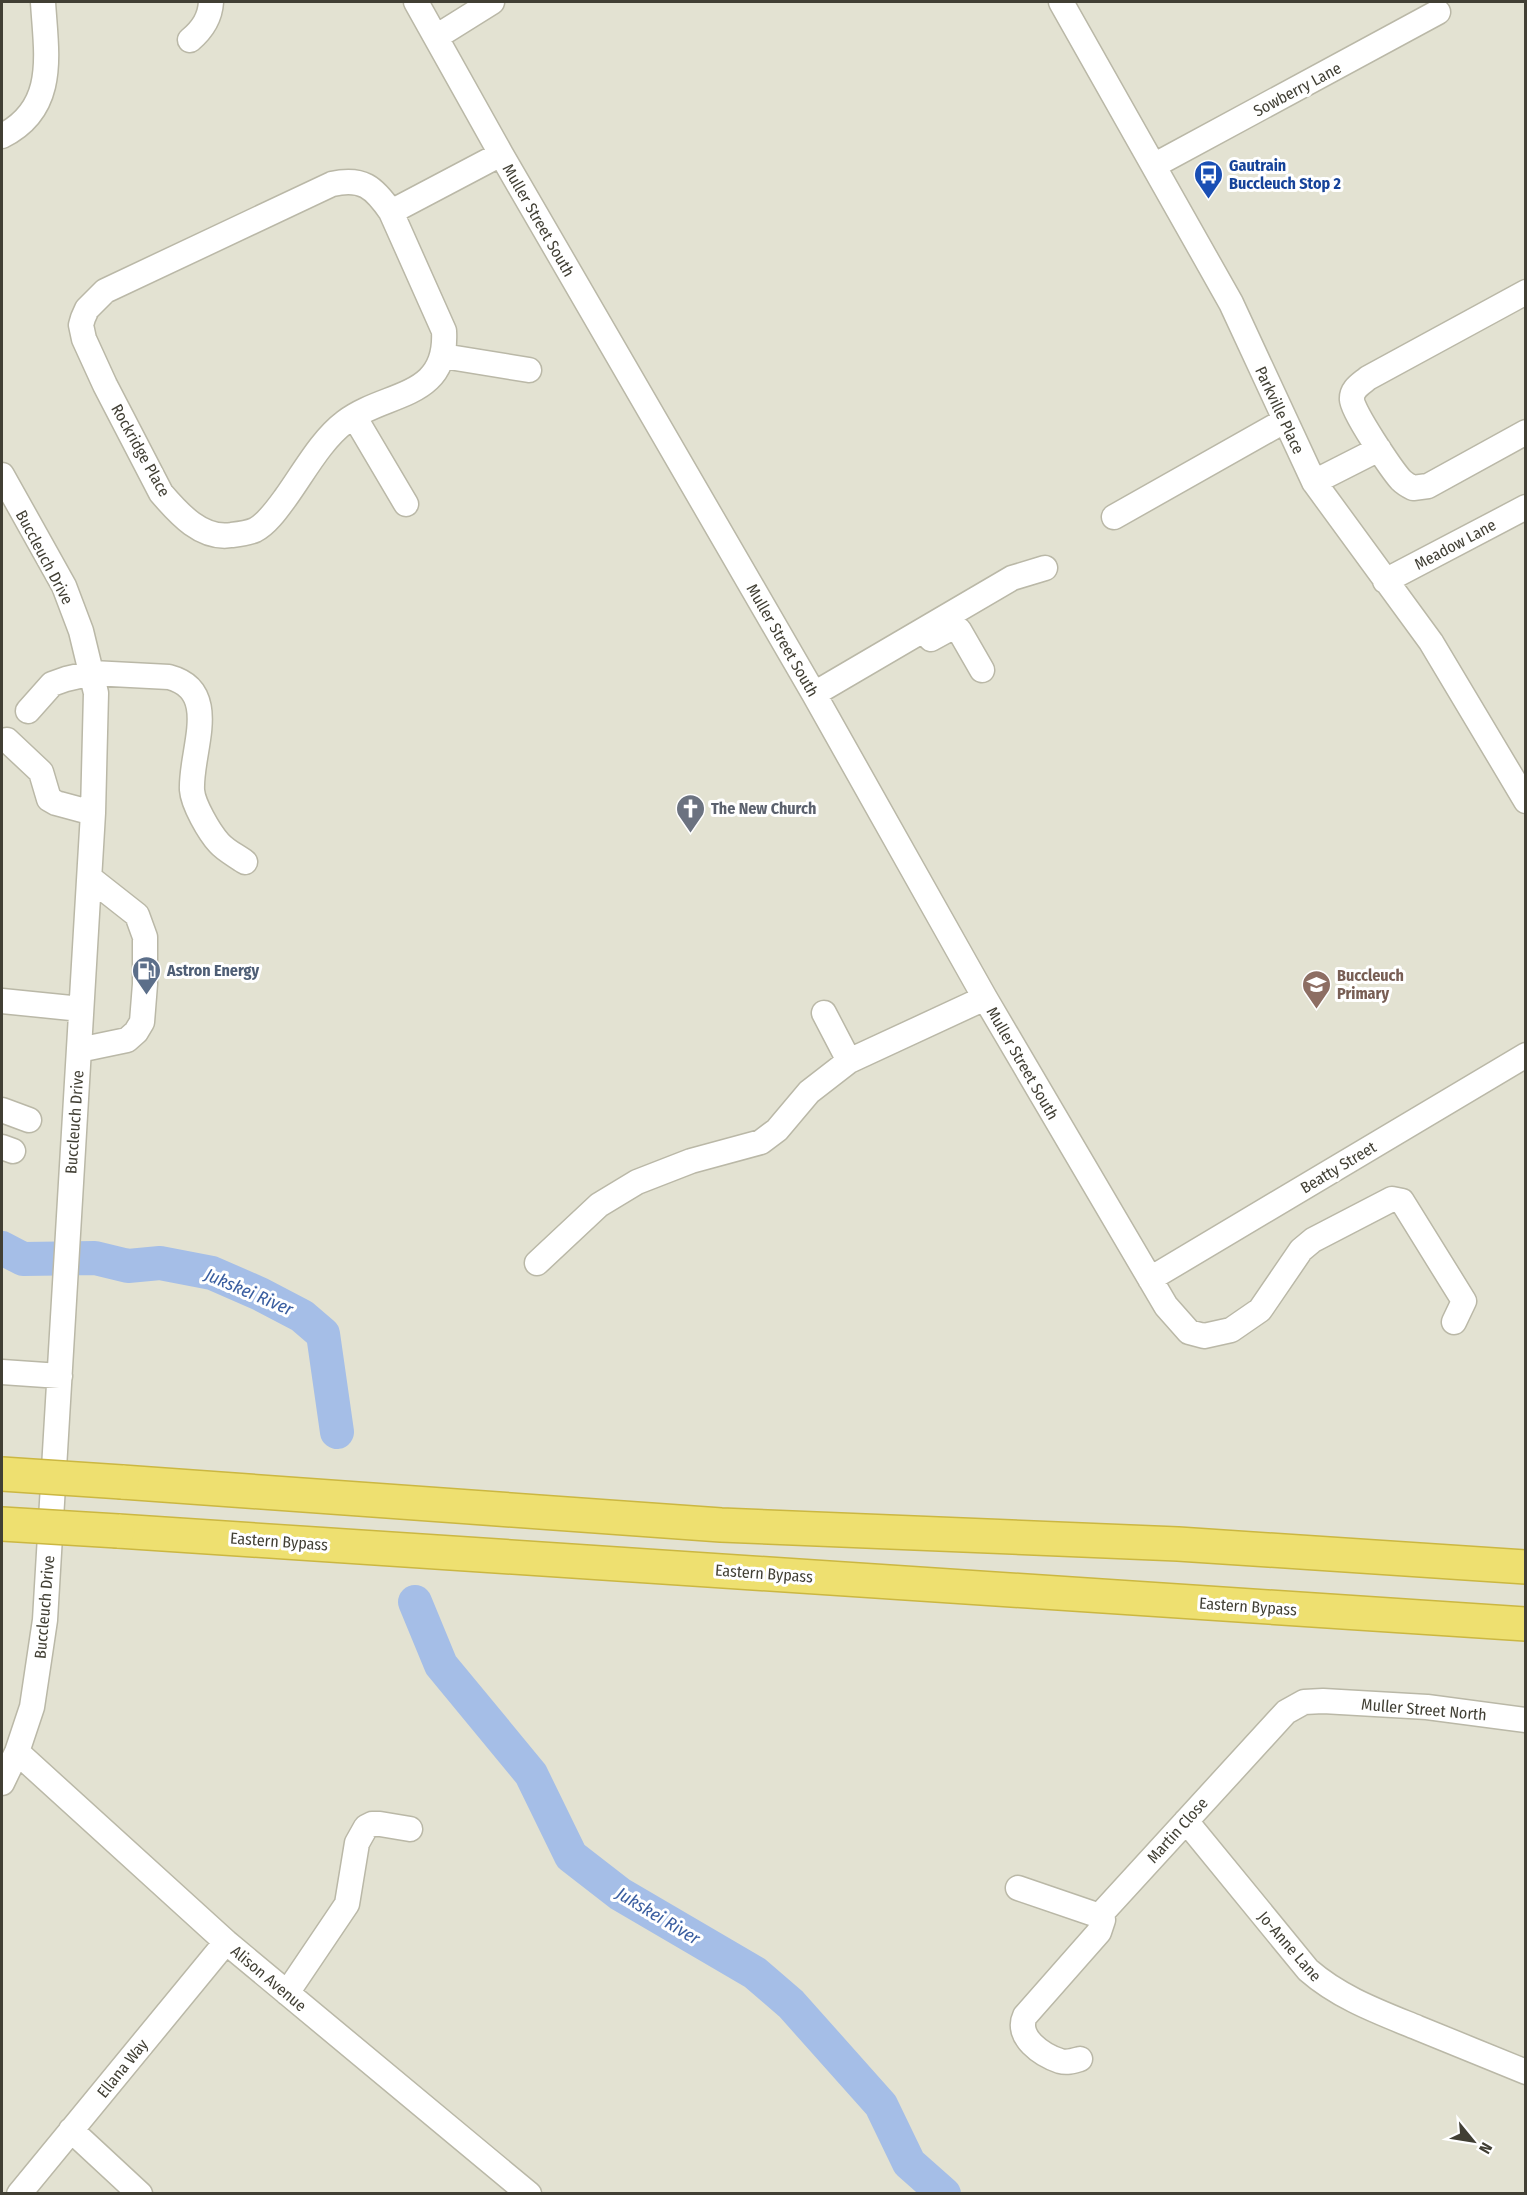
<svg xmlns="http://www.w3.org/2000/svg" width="1527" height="2195" viewBox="0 0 1527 2195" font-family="'Fira Sans Condensed',sans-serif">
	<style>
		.residential { fill: #e3e2d2 }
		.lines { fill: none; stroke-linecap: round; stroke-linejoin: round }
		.river { stroke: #a5bee7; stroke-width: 34 }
		.minor-casing { stroke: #bab8a7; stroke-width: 27 }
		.highway-casing { stroke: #cbb742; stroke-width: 36 }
		.minor { stroke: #fff; stroke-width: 24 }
		.highway { stroke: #eee070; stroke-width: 33 }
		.highway-bridge-casing { stroke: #cbb742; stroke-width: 36; stroke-linecap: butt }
		.highway-bridge { stroke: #eee070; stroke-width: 33 }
		.labels { text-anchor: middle; stroke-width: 6; stroke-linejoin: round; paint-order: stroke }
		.street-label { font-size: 16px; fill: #413f34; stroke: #fff }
		.transit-label { font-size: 16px; font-weight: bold; fill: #164399; stroke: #fff; text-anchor: start }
		.worship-label { font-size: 16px; font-weight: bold; fill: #5b616d; stroke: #fff; text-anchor: start }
		.service-label { font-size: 16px; font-weight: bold; fill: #4e5e75; stroke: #fff; text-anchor: start }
		.education-label { font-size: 16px; font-weight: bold; fill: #785e54; stroke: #fff; text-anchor: start }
		.water-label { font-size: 18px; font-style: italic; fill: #3a5ea0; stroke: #fff }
	</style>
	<rect width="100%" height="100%" fill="#f0efe4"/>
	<path class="residential" d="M2,2H1525V2193L2,2194Z"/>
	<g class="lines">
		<path class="river" d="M2,1248L23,1259L95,1258L128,1266L160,1263L212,1273L260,1294L302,1316L323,1334L337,1432
			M415,1602L441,1665L531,1774L571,1856L620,1894L755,1973L791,2004L881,2105L909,2163L944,2194"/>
		<defs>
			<path id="minor" d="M416,2L501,154L814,694L985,998L1166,1306L1189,1332L1204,1336L1231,1330L1260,1310L1301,1250L1313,1240L1392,1199L1402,1201L1464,1301L1454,1322
				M1061,2L1231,303L1314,482L1431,642L1526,801
				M436,37L492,2
				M190,40C203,29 210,18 211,2
				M2,136C58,108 46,53 43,2
				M1155,165L1438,12
				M391,212L444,331C448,400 386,391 345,422C321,440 304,472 286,497C278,508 267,524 255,530C248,533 240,534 232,535C202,540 179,514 161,493L105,385L84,339L81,325L83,318L87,309L105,291L332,184C362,177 374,187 391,212L501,154
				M1526,292L1368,378C1361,384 1351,389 1352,400C1352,411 1392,470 1401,480C1405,484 1409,486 1413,488L1428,486L1526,432
				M443,356L529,370
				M354,416L406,504
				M2,475L64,586L81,631L96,693L93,813L45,1620L32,1707L17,1752L2,1783
				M1314,482L1379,449
				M1114,517L1284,421
				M1385,581L1526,507
				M931,639L953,627L959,630L982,670
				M814,694L1012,578L1045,568
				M28,711L52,684L66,679L92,673L169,677C222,691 190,751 192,790C193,804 209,832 219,843C226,851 237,856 245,862
				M7,740L41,772L49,799L56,803L93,813
				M2,1001L81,1009
				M824,1013L849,1061
				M79,1050L127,1040L136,1032L142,1022L145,984V937L137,915L90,878
				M2,1110L29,1120
				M2,1147L13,1151
				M537,1263L599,1205L637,1182L691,1161L761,1142L777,1130L809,1092L849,1061L985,998
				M1150,1279L1526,1055
				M2,1372L60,1376
				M17,1752L226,1942L529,2194
				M1186,1821L1308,1970C1340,1998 1379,2012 1418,2028C1454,2043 1490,2057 1526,2072
				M1018,1888L1094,1914L1102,1913L1286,1712L1304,1702L1323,1701L1427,1707L1526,1720
				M287,1993L347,1904L357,1843L366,1827L372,1824H380L410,1829
				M1080,2059C1073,2061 1067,2063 1060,2061C1042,2055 1015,2037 1025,2016L1099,1932L1103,1920L1102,1913
				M71,2130L140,2194
				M19,2194L226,1942"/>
			<path id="highway" d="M122,1482L721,1525L1178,1544L1526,1567
				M118,1531L1526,1624"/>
		</defs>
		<use href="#minor" class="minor-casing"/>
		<use href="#highway" class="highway-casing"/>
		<use href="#minor" class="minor"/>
		<use href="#highway" class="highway"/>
		<defs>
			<path id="highway-bridge" d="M2,1474L122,1482
				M2,1524L118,1531"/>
		</defs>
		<use href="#highway-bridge" class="highway-bridge-casing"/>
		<use href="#highway-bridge" class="highway-bridge"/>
	</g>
	<defs>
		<symbol id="bus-pin" viewBox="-11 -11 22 30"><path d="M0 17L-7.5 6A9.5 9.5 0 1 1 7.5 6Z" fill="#1a4fb4" stroke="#fff"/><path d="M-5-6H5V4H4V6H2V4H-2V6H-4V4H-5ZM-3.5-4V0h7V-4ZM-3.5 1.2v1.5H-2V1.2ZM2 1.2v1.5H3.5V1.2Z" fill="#fff"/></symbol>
		<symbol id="church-pin" viewBox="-11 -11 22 30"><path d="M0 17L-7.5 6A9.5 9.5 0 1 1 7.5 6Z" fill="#6b7280" stroke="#fff"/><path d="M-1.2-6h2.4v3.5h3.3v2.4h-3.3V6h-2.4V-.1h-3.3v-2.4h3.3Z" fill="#fff"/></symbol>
		<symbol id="fuel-pin" viewBox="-11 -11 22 30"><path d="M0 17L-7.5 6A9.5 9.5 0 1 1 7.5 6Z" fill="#5c6f8a" stroke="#fff"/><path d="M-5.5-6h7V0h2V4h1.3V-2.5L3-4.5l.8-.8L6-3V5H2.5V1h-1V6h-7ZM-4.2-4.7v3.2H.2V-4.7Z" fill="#fff"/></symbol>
		<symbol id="school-pin" viewBox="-11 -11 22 30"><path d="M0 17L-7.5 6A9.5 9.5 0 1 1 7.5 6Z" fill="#8d6e63" stroke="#fff"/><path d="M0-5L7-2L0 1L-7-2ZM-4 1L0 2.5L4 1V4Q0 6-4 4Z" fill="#fff"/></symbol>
	</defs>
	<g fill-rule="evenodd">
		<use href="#bus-pin" x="1192" y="158" width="33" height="45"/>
		<use href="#church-pin" x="674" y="792" width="33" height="45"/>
		<use href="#fuel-pin" x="130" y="954" width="33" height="45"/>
		<use href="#school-pin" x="1300" y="968" width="33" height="45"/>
	</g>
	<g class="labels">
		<g class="street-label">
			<text transform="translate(1297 89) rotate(-28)" y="6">Sowberry Lane</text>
			<text transform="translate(539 220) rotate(60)" y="6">Muller Street South</text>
			<text transform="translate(1280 410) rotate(65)" y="6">Parkville Place</text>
			<text transform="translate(141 450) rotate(61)" y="6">Rockridge Place</text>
			<text transform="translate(1455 544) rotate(-28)" y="6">Meadow Lane</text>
			<text transform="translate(45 557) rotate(62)" y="6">Buccleuch Drive</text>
			<text transform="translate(783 640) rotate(60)" y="6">Muller Street South</text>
			<text transform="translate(1023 1063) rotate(60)" y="6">Muller Street South</text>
			<text transform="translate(74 1122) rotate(-86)" y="6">Buccleuch Drive</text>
			<text transform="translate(1338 1167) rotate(-31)" y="6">Beatty Street</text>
			<text transform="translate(279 1541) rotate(4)" y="6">Eastern Bypass</text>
			<text transform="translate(764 1573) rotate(4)" y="6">Eastern Bypass</text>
			<text transform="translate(1248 1606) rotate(4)" y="6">Eastern Bypass</text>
			<text transform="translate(44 1607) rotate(-85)" y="6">Buccleuch Drive</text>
			<text transform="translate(1424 1709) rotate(5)" y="6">Muller Street North</text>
			<text transform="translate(1177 1830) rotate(-48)" y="6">Martin Close</text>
			<text transform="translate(1290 1946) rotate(49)" y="6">Jo-Anne Lane</text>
			<text transform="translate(269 1978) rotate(40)" y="6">Alison Avenue</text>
			<text transform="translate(122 2068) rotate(-51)" y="6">Ellana Way</text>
		</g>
		<g class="transit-label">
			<text x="1229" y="171">Gautrain<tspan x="1229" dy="18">Buccleuch Stop 2</tspan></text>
		</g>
		<g class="worship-label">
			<text x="711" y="814">The New Church</text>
		</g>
		<g class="service-label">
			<text x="167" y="976">Astron Energy</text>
		</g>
		<g class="education-label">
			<text x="1337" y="981">Buccleuch<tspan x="1337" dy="18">Primary</tspan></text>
		</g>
		<g class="water-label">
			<text transform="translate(249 1292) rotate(23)" y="6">Jukskei River</text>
			<text transform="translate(658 1916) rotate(31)" y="6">Jukskei River</text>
		</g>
	</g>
	<rect width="1527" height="2195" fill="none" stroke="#413f34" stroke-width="6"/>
	<g transform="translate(1473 2141) rotate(120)" stroke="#ffffff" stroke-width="4.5" paint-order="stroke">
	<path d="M0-4.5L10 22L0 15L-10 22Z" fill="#413f34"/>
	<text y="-9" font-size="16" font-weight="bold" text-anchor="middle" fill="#413f34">N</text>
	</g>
</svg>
